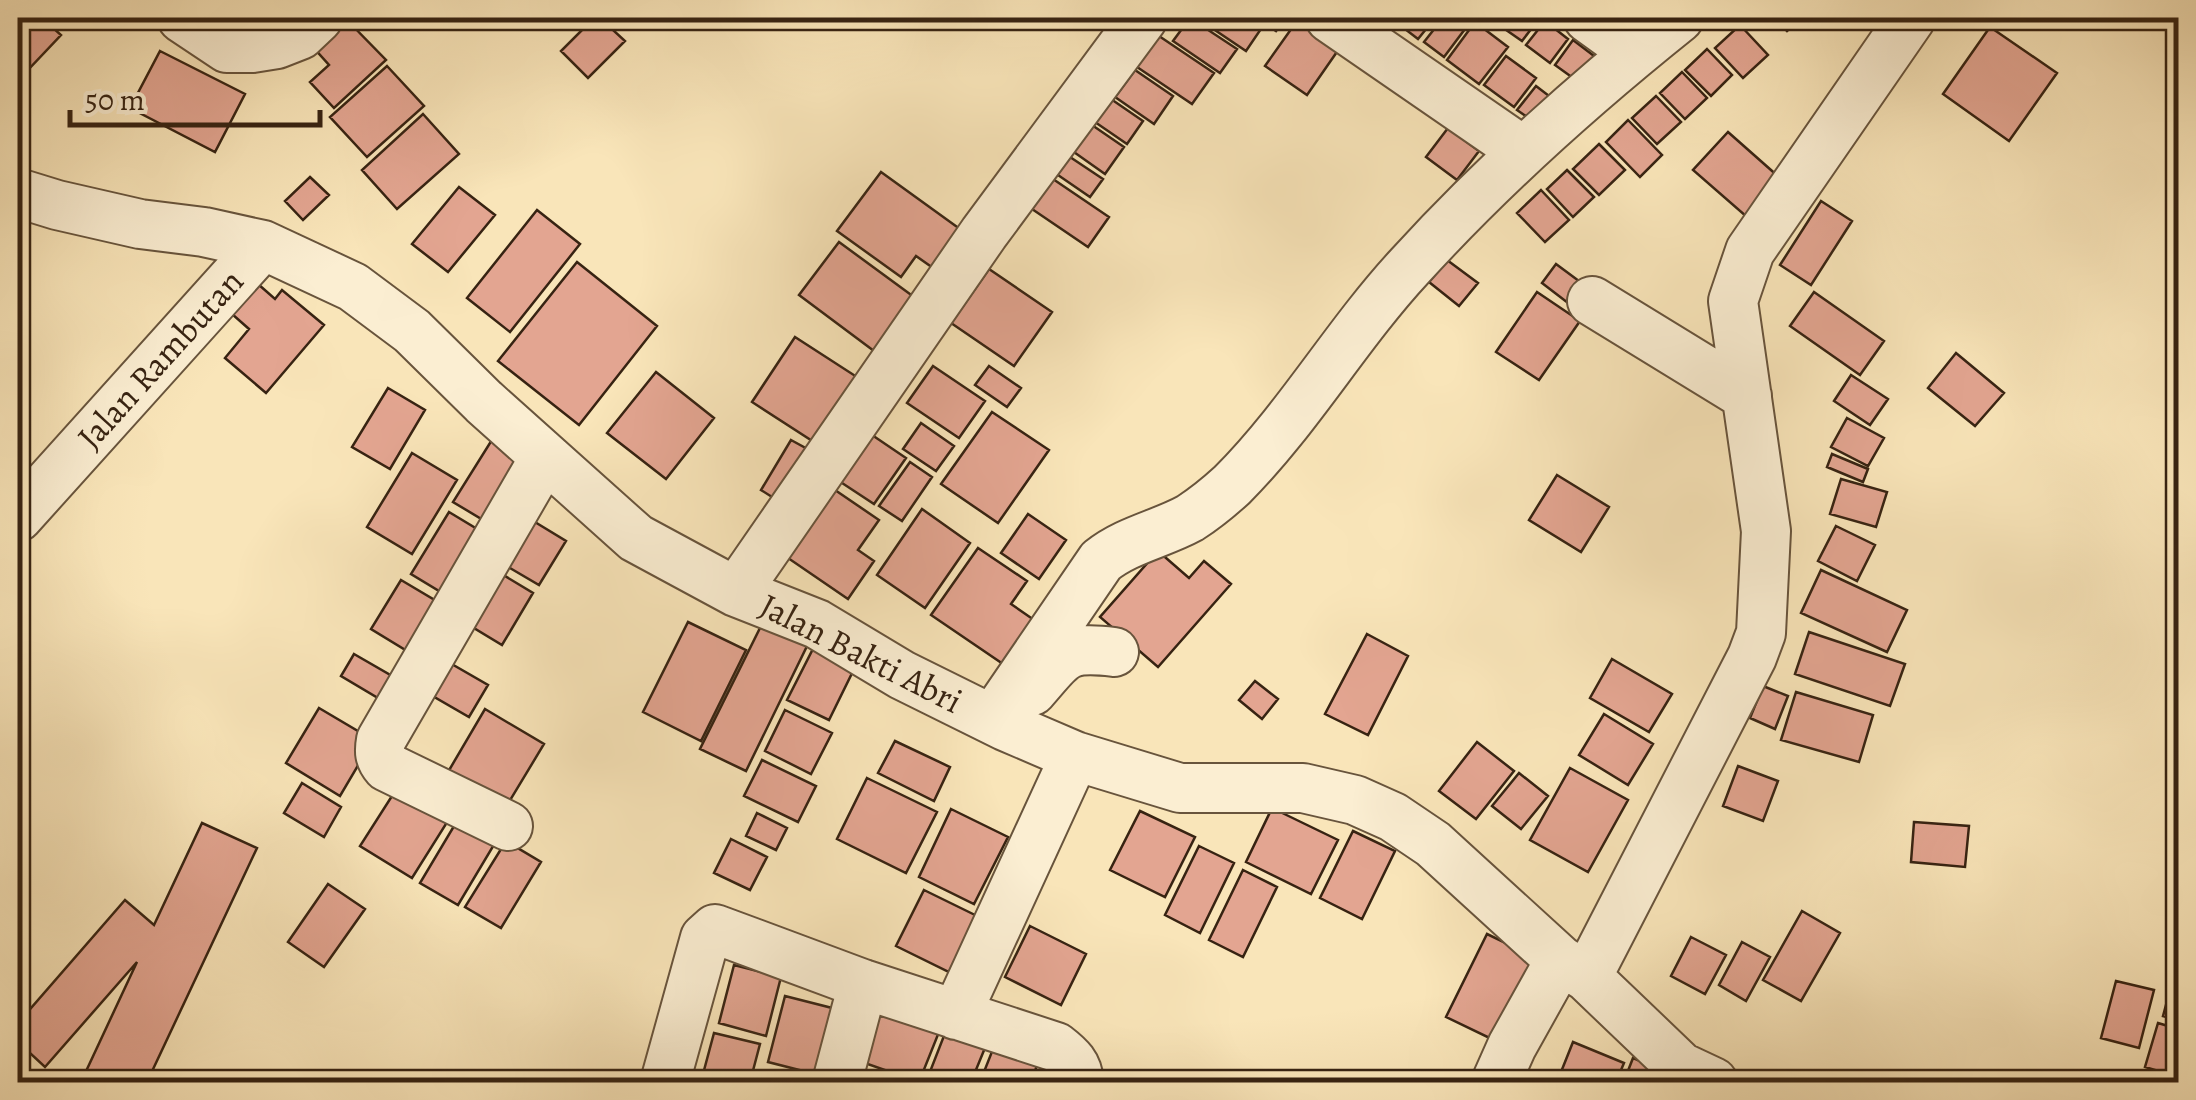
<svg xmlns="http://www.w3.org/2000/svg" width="2196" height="1100" viewBox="0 0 2196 1100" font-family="Alegreya,serif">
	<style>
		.building { fill: #e3a591; stroke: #372312; stroke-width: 2.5 }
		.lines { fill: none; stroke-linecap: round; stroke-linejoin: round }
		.minor-casing { stroke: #68543c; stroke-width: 52 }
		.minor { stroke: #fbeed2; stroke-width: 48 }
		.labels { text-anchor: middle; stroke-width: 9; stroke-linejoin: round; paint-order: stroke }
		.street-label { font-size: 35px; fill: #372312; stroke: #fbeed2 }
	</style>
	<rect width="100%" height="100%" fill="#f9e5b9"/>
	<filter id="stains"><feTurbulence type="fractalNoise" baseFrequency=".002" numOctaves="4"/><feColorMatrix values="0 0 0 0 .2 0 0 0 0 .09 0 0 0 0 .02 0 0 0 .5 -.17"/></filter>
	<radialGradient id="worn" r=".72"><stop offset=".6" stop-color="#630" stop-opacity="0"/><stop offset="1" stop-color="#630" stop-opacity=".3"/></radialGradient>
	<path class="building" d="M18,18H42L61,35L26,72L18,65Z
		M345,18L386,60L334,108L310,82L329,65L313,47Z
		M594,18H600L625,41L588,78L561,51Z
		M1190,18L1237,49L1220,73L1173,41Z
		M1197,18H1250L1263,26L1246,51Z
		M1256,18H1286L1276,31Z
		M1299,18L1341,46L1307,95L1265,66Z
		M1399,18H1435L1418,39L1396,22Z
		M1443,18H1457L1468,25L1444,57L1424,42Z
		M1505,18H1535L1538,20L1522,41L1499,25Z
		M1774,18H1802L1787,31Z
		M1545,21L1568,39L1550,63L1526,45Z
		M1475,22L1508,47L1479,84L1447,60Z
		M1740,25L1768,55L1743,78L1715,48Z
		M1990,27L2057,73L2009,141L1943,94Z
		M1156,34L1214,73L1192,104L1134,65Z
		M1573,40L1598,59L1580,83L1555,65Z
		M1707,49L1732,75L1711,96L1685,70Z
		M160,51L245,94L215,152L130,108Z
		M1506,56L1536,78L1514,107L1484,85Z
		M387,66L424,106L367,157L330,117Z
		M1135,70L1173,96L1154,124L1115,97Z
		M1682,72L1707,98L1685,119L1660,93Z
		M1536,86L1553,99L1536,123L1517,110Z
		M1656,96L1681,122L1657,144L1632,118Z
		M1108,97L1143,121L1127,144L1092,120Z
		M423,114L459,154L397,209L362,170Z
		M1628,120L1662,155L1640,177L1606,142Z
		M1089,123L1124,147L1105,174L1071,150Z
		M1448,128L1479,151L1457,180L1426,157Z
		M1728,132L1789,186L1755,224L1693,170Z
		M1599,144L1625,170L1599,195L1573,169Z
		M1067,155L1103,179L1090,197L1055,173Z
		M1567,170L1594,197L1573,217L1547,189Z
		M881,172L971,237L943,275L916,256L901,277L837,231Z
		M310,177L329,195L303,220L285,201Z
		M1050,177L1109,217L1088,247L1029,207Z
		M459,187L495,215L448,272L412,244Z
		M1541,190L1569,220L1545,242L1517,213Z
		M1821,201L1852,221L1811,285L1780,265Z
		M537,210L580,244L510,332L467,298Z
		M839,242L914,297L874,351L799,295Z
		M1447,260L1478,283L1459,306L1429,282Z
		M577,262L657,326L579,425L498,361Z
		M1556,264L1587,287L1572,306L1542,283Z
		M989,269L1052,312L1014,366L951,323Z
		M250,277L275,299L282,290L324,325L266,393L225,358L249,329L224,307Z
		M1537,292L1580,321L1539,380L1496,352Z
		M1814,292L1884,341L1860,375L1790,326Z
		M795,337L860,379L817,444L752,402Z
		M1956,353L2004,393L1975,426L1928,388Z
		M933,366L985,401L959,438L907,403Z
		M989,366L1021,388L1007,407L975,385Z
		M656,372L714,418L666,479L607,433Z
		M1851,375L1888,399L1870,425L1834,401Z
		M388,388L425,410L390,469L352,447Z
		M992,412L1049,450L998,523L941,484Z
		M1847,418L1884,438L1868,466L1831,447Z
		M921,423L954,446L936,471L903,449Z
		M495,435L534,459L493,526L453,502Z
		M872,435L906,458L874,504L839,481Z
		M791,440L811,451L780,502L761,490Z
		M412,453L457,480L412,554L367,527Z
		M1832,454L1868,469L1863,482L1827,467Z
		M910,462L932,477L902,521L879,506Z
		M1557,475L1609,507L1581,552L1529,520Z
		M1841,479L1887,492L1876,527L1830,514Z
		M835,490L879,520L858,550L874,561L848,599L788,558Z
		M922,509L970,543L925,608L877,575Z
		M449,512L487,535L449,597L411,574Z
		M1028,514L1066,540L1039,579L1001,553Z
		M525,516L566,541L539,585L498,561Z
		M1836,526L1875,545L1857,581L1818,561Z
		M978,548L1027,581L1011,604L1037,622L1006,666L931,615Z
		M1158,551L1189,578L1204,561L1231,584L1158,667L1100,617Z
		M495,570L533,593L502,645L464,622Z
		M1821,570L1907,610L1887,652L1801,613Z
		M401,580L443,605L412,654L371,629Z
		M688,622L746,650L701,741L643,712Z
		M763,622L808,644L746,771L700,749Z
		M1809,632L1905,664L1890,706L1795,674Z
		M1367,634L1408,656L1368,735L1325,714Z
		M816,643L857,663L829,720L787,700Z
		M354,654L392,676L378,698L341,676Z
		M443,659L488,685L469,717L424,691Z
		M1612,659L1672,694L1649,732L1590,698Z
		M1255,681L1278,699L1262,719L1239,700Z
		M1763,686L1788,696L1775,729L1750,718Z
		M1796,692L1873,715L1859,762L1781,740Z
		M319,708L373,740L340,796L286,763Z
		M485,709L544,744L506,807L448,772Z
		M2178,709V752L2169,750Z
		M785,710L832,733L811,774L765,751Z
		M1604,714L1653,744L1628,785L1579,755Z
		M895,741L950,767L934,801L878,773Z
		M1477,742L1514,771L1476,819L1439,791Z
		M762,760L816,786L798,822L744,796Z
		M1738,766L1778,781L1763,821L1723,806Z
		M1570,768L1628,800L1588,872L1530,840Z
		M1519,773L1548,796L1521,829L1492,806Z
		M867,778L937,812L906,873L837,839Z
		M302,783L341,807L324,837L284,813Z
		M399,785L451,816L412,878L360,846Z
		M1272,808L1338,840L1311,894L1246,862Z
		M951,809L1008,837L974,904L919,877Z
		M1140,811L1195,837L1165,897L1110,870Z
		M757,813L787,828L776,850L746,836Z
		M460,816L498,838L458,905L420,883Z
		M1914,822L1969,826L1965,867L1911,862Z
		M202,823L257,848L147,1082H81L137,962L45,1067L18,1042V1023L125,900L154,925Z
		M1353,831L1395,851L1362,919L1320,898Z
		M731,839L767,857L750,890L714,873Z
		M506,841L541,862L501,928L465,907Z
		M1199,846L1234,863L1200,933L1165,915Z
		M1243,870L1277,887L1243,957L1209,940Z
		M328,884L365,909L324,967L288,942Z
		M924,890L977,916L949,972L896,946Z
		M1802,911L1840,933L1801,1001L1763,980Z
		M1030,926L1086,954L1061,1005L1005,977Z
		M1487,934L1541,960L1500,1043L1446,1017Z
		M1691,937L1726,955L1705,994L1671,976Z
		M1742,942L1770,957L1746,1001L1719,985Z
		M2178,960V1020L2163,1016Z
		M734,965L781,977L766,1036L719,1023Z
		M2116,981L2154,990L2139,1048L2101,1038Z
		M785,996L836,1009L819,1075L768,1062Z
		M881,1005L941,1027L919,1082L859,1061Z
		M2158,1023L2178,1029V1077L2145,1067Z
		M947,1028L987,1043L971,1082H926Z
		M714,1033L760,1044L750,1082H735L703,1074Z
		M1573,1042L1624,1063L1616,1082H1557Z
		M993,1049L1037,1066L1030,1082H980Z
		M1633,1058L1657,1068L1651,1082H1644L1626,1076Z
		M761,1075L790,1082H759Z"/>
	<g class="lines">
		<defs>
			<path id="minor" d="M182,18L227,48H252L277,44L300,35L318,18
				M1330,18L1523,151
				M1588,18L1635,52
				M18,193L57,205L140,224L204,232L263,245L353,287L412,331L484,402L636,538L736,592L817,624L902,675L1005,726L1075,756L1180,788H1303L1355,800L1393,817L1433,844L1560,960L1587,977L1681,1067L1713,1082
				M1592,301L1747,396
				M18,517L263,245
				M736,592L984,233L1143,18
				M1032,691C1064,655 1063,646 1114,652
				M993,719L1101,561C1127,540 1161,534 1190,518C1204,509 1220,496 1232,485C1299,418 1346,335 1410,266C1492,176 1584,94 1679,18
				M508,826L387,767C379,758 379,751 381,740L545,457
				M1587,977L1752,657L1761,633L1766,531L1733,301L1750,251L1911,18
				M956,1015L1075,756
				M665,1082L705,938L715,929L863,984L1056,1047C1069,1057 1078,1065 1079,1082
				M837,1082L863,984
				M1496,1082L1512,1046L1560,960"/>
		</defs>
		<use href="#minor" class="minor-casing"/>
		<use href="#minor" class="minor"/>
	</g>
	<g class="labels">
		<g class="street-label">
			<text transform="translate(160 359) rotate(-48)" y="12">Jalan Rambutan</text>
			<text transform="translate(861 653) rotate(27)" y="12">Jalan Bakti Abri</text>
		</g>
	</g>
	<rect width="2196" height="1100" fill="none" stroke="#f9e5b9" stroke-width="60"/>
	<rect x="20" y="20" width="2156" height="1060" fill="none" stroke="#372312" stroke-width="5"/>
	<rect x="30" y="30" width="2136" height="1040" fill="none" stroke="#372312" stroke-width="2.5"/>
	<path d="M70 110v15h250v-15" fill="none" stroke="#372312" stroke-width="5"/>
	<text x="85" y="110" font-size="30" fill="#372312" stroke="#fbeed2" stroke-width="8" paint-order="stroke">50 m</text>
	<rect width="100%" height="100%" filter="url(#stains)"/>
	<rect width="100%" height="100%" fill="url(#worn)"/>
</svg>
